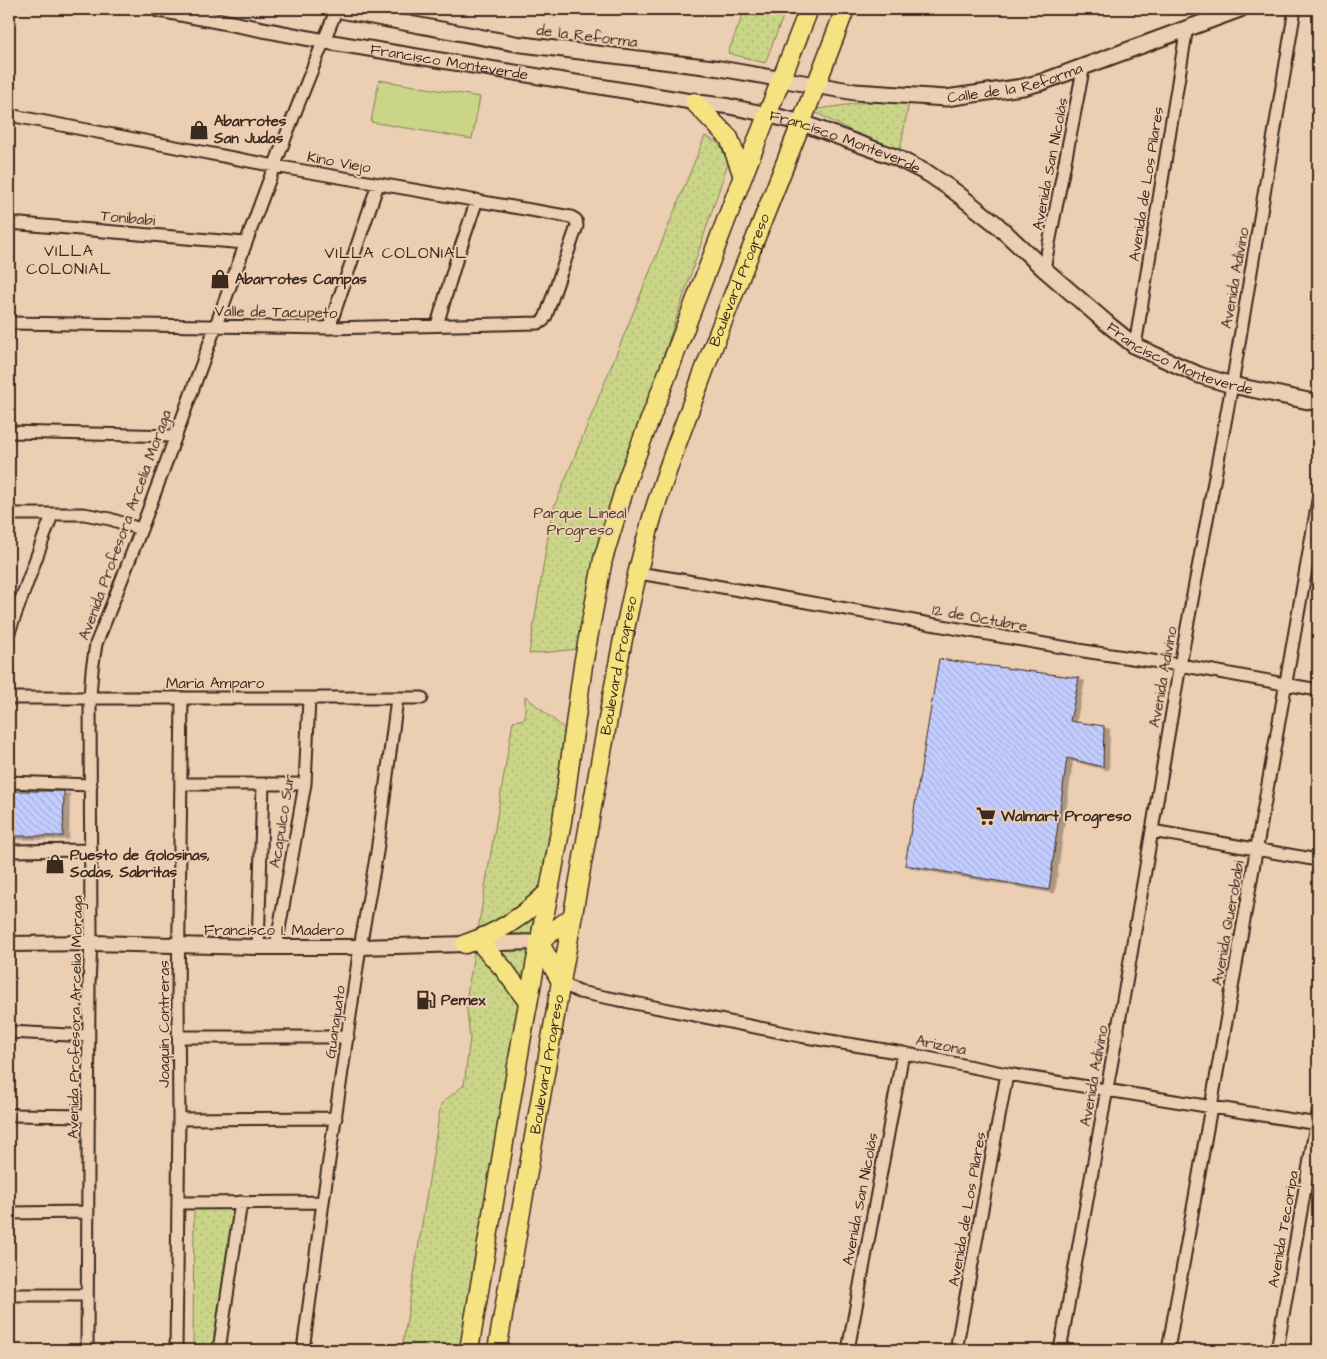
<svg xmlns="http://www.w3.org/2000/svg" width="1327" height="1359" viewBox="0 0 1327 1359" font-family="'Architects Daughter',sans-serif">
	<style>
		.park { fill: url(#park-dots); stroke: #828053 }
		.garden { fill: #cad588; stroke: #828053 }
		.building { fill: url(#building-back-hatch); stroke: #3b2a1e; filter: url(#shadow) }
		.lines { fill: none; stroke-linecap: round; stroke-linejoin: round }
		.minor-casing { stroke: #3b2a1e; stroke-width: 15 }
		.tertiary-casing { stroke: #3b2a1e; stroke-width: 18 }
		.secondary-casing { stroke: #3b2a1e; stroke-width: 19 }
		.primary-casing { stroke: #3b2a1e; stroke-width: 21 }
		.minor { stroke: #ecceb2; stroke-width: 11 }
		.tertiary { stroke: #ecceb2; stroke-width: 14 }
		.secondary { stroke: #ecceb2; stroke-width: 15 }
		.primary { stroke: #f6e281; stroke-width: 18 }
		.labels { text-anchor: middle; stroke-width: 4; stroke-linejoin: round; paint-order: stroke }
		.street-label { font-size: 15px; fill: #3b2a1e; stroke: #ecceb2 }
		.poi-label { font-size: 15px; font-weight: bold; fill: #3b2a1e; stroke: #ecceb2; text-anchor: start }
		.park-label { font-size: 15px; fill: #493b29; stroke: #ecceb2 }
		.neighbourhood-label { font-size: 16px; letter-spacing: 1px; fill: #3b2a1e; stroke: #ecceb2 }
	</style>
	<defs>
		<pattern id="park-dots" width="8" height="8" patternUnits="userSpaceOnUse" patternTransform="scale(1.25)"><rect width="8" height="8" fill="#cad588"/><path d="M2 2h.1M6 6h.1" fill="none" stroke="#aeb775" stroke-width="1.8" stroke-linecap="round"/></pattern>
		<pattern id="building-back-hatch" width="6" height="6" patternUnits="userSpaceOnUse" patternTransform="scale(1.25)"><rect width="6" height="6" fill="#c3cdff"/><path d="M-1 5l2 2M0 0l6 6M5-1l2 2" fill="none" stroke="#a8b0da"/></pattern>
		<filter id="shadow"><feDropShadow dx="5.5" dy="3" stdDeviation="0" flood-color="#0004"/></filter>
	</defs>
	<rect width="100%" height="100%" fill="#ecceb2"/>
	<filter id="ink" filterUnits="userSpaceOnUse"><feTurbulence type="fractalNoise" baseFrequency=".02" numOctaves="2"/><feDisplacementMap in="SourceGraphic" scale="10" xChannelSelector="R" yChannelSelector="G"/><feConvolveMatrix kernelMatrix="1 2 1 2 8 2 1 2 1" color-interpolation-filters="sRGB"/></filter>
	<g filter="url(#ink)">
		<path class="park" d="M745,9H786L765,63L728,53Z
			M910,96L899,156L811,110Z
			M705,136L718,143L730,157L622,480L579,649L529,654L552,512Z
			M525,696L571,734L464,1350H402L441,1104L464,1085L470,1038L466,1001L513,721L525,719Z
			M194,1209H234L223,1293L213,1350H193Z"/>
		<path class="garden" d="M379,80L480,97L472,139L371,122Z"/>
		<path class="building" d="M939,659L1079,678L1070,721L1104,726L1103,767L1067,758L1049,890L905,865Z
			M9,791H64L63,836H9Z"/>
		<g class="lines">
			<defs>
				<path id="minor" d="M9,115L275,166L571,217L576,220L577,226L546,316L543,321L538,323L329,328L9,323
					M9,223L245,243
					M1044,269L1084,65
					M437,325L456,261L477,200
					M329,328L378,184
					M1135,346L1187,27
					M9,432L175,436
					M9,514H84L110,519L140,529
					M638,573L682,580L1090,652L1180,665L1318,690
					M9,632L52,515
					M9,698H422
					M9,782L91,785
					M181,784H305
					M1152,831L1318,860
					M9,851L91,850
					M276,946L305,784L309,699
					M258,947L263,784
					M562,983L579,992L800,1036L903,1053L1007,1074L1318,1124
					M9,1032L89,1036
					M178,1037H348
					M9,1115L89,1116
					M179,1119L336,1118
					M178,1203L323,1202
					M9,1213L88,1212
					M9,1295H87
					M87,1350L89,984L91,943L90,697L92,670L96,644C182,434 249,217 337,9
					M176,1350L179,1119L178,994L182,698
					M219,1350L241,1202
					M303,1350L323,1202L360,947L377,852L397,699
					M848,1350L903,1053
					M956,1350L1007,1074
					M1060,1350L1128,972L1180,665L1232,385L1295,9
					M1168,1350L1318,501
					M1277,1350L1318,1113"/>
				<g id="tertiary">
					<path id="s1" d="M156,9L323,41L694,102L727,106L766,114"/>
					<path d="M332,9L518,44L717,68L780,79"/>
					<path d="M9,944L91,943L258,947H360L539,942"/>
				</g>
				<g id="secondary">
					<path id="s2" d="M780,79L855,92L946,98L1023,87L1042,82L1240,9"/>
					<path id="s3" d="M766,114L802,123L895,157L929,174L954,191L996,224L1044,269L1109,325L1135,346L1199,375L1232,385L1318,403"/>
				</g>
				<g id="primary">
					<path d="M694,102L729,138L743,176"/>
					<path d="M465,944C498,933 523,917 548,892"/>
					<path d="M481,944L503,968L528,1002"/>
					<path d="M562,983L539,942L572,917"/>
					<path d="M469,1350L522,1036L562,821L583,665L603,559L628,477L743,176L809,9"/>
					<path id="s4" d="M497,1350C531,1160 562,969 597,779C613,694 626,609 650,525C663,478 681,433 698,387C745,260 798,136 845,9"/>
				</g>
			</defs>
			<use href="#minor" class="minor-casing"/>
			<use href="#tertiary" class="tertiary-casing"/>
			<use href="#secondary" class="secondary-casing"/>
			<use href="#primary" class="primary-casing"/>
			<use href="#minor" class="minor"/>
			<use href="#tertiary" class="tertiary"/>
			<use href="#secondary" class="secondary"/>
			<use href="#primary" class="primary"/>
		</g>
	</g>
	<defs>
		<symbol id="shop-bare" viewBox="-9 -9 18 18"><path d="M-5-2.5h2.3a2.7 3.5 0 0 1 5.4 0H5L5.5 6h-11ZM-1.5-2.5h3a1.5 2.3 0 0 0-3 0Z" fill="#3b2a1e" stroke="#ecceb2" stroke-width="2.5" paint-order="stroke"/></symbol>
		<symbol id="supermarket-bare" viewBox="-9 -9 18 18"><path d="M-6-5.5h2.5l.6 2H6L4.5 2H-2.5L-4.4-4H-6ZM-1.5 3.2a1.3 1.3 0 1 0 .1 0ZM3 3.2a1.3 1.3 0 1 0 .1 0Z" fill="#3b2a1e" stroke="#ecceb2" stroke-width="2.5" paint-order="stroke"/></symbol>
		<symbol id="fuel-bare" viewBox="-9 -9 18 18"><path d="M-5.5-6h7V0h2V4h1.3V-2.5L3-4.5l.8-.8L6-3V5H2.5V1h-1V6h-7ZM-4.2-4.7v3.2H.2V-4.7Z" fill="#3b2a1e" stroke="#ecceb2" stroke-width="2.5" paint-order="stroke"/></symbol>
	</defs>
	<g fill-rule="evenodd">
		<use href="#shop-bare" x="185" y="116" width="28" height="28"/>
		<use href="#shop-bare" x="206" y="265" width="28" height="28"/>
		<use href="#supermarket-bare" x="972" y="802" width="28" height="28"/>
		<use href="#shop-bare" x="41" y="850" width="28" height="28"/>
		<use href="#fuel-bare" x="412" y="986" width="28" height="28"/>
	</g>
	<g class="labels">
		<g class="street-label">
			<text transform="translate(587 36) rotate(7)" y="5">de la Reforma</text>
			<text dy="5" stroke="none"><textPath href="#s1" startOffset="298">Francisco Monteverde</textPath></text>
			<text dy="5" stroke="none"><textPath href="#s2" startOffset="238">Calle de la Reforma</textPath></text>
			<text dy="5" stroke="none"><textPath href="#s3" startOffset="84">Francisco Monteverde</textPath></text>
			<text transform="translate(339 162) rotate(10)" y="5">Kino Viejo</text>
			<text transform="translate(1050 164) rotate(-79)" y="5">Avenida San Nicolás</text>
			<text transform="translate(1146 184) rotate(-81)" y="5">Avenida de Los Pilares</text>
			<text transform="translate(128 218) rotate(5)" y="5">Tonibabi</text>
			<text transform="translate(1235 278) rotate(-80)" y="5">Avenida Adivino</text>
			<text dy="5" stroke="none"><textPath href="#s4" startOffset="1100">Boulevard Progreso</textPath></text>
			<text transform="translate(276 312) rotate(1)" y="5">Valle de Tacupeto</text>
			<text dy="5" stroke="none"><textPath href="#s3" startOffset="489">Francisco Monteverde</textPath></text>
			<text transform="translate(125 525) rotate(-70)" y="5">Avenida Profesora Arcelia Moraga</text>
			<text transform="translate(980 618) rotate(10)" y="5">12 de Octubre</text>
			<text dy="5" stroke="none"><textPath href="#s4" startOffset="695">Boulevard Progreso</textPath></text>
			<text transform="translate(1163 677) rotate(-80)" y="5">Avenida Adivino</text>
			<text x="215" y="688">María Amparo</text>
			<text transform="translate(282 821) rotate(-81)" y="5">Acapulco Sur</text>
			<text transform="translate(1228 923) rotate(-80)" y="5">Avenida Querobabi</text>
			<text x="274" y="935">Francisco I. Madero</text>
			<text transform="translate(75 1017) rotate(-89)" y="5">Avenida Profesora Arcelia Moraga</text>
			<text transform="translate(335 1022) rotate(-82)" y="5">Guanajuato</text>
			<text transform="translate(164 1024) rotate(-90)" y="5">Joaquín Contreras</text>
			<text transform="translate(941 1045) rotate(11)" y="5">Arizona</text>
			<text dy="5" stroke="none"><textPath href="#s4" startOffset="290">Boulevard Progreso</textPath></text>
			<text transform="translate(1094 1076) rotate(-80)" y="5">Avenida Adivino</text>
			<text transform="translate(860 1199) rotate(-79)" y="5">Avenida San Nicolás</text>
			<text transform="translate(967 1209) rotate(-80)" y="5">Avenida de Los Pilares</text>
			<text transform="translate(1283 1229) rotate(-80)" y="5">Avenida Tecoripa</text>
		</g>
		<g class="poi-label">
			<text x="214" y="126">Abarrotes<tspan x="214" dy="17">San Judas</tspan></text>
			<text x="235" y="284">Abarrotes Campas</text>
			<text x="1001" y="821">Walmart Progreso</text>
			<text x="70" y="860">Puesto de Golosinas,<tspan x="70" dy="17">Sodas, Sabritas</tspan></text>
			<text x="441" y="1005">Pemex</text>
		</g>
		<g class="park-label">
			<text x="580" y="518">Parque Lineal<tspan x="580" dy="17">Progreso</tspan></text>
		</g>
		<g class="neighbourhood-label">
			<text x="69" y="256">VILLA<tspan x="69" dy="18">COLONIAL</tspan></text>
			<text x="396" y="258">VILLA COLONIAL</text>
		</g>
	</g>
	<rect width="1327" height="1359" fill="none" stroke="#ecceb2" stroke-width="30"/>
	<rect x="15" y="15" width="1297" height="1329" fill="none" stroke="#3b2a1e" stroke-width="2" filter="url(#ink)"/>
</svg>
